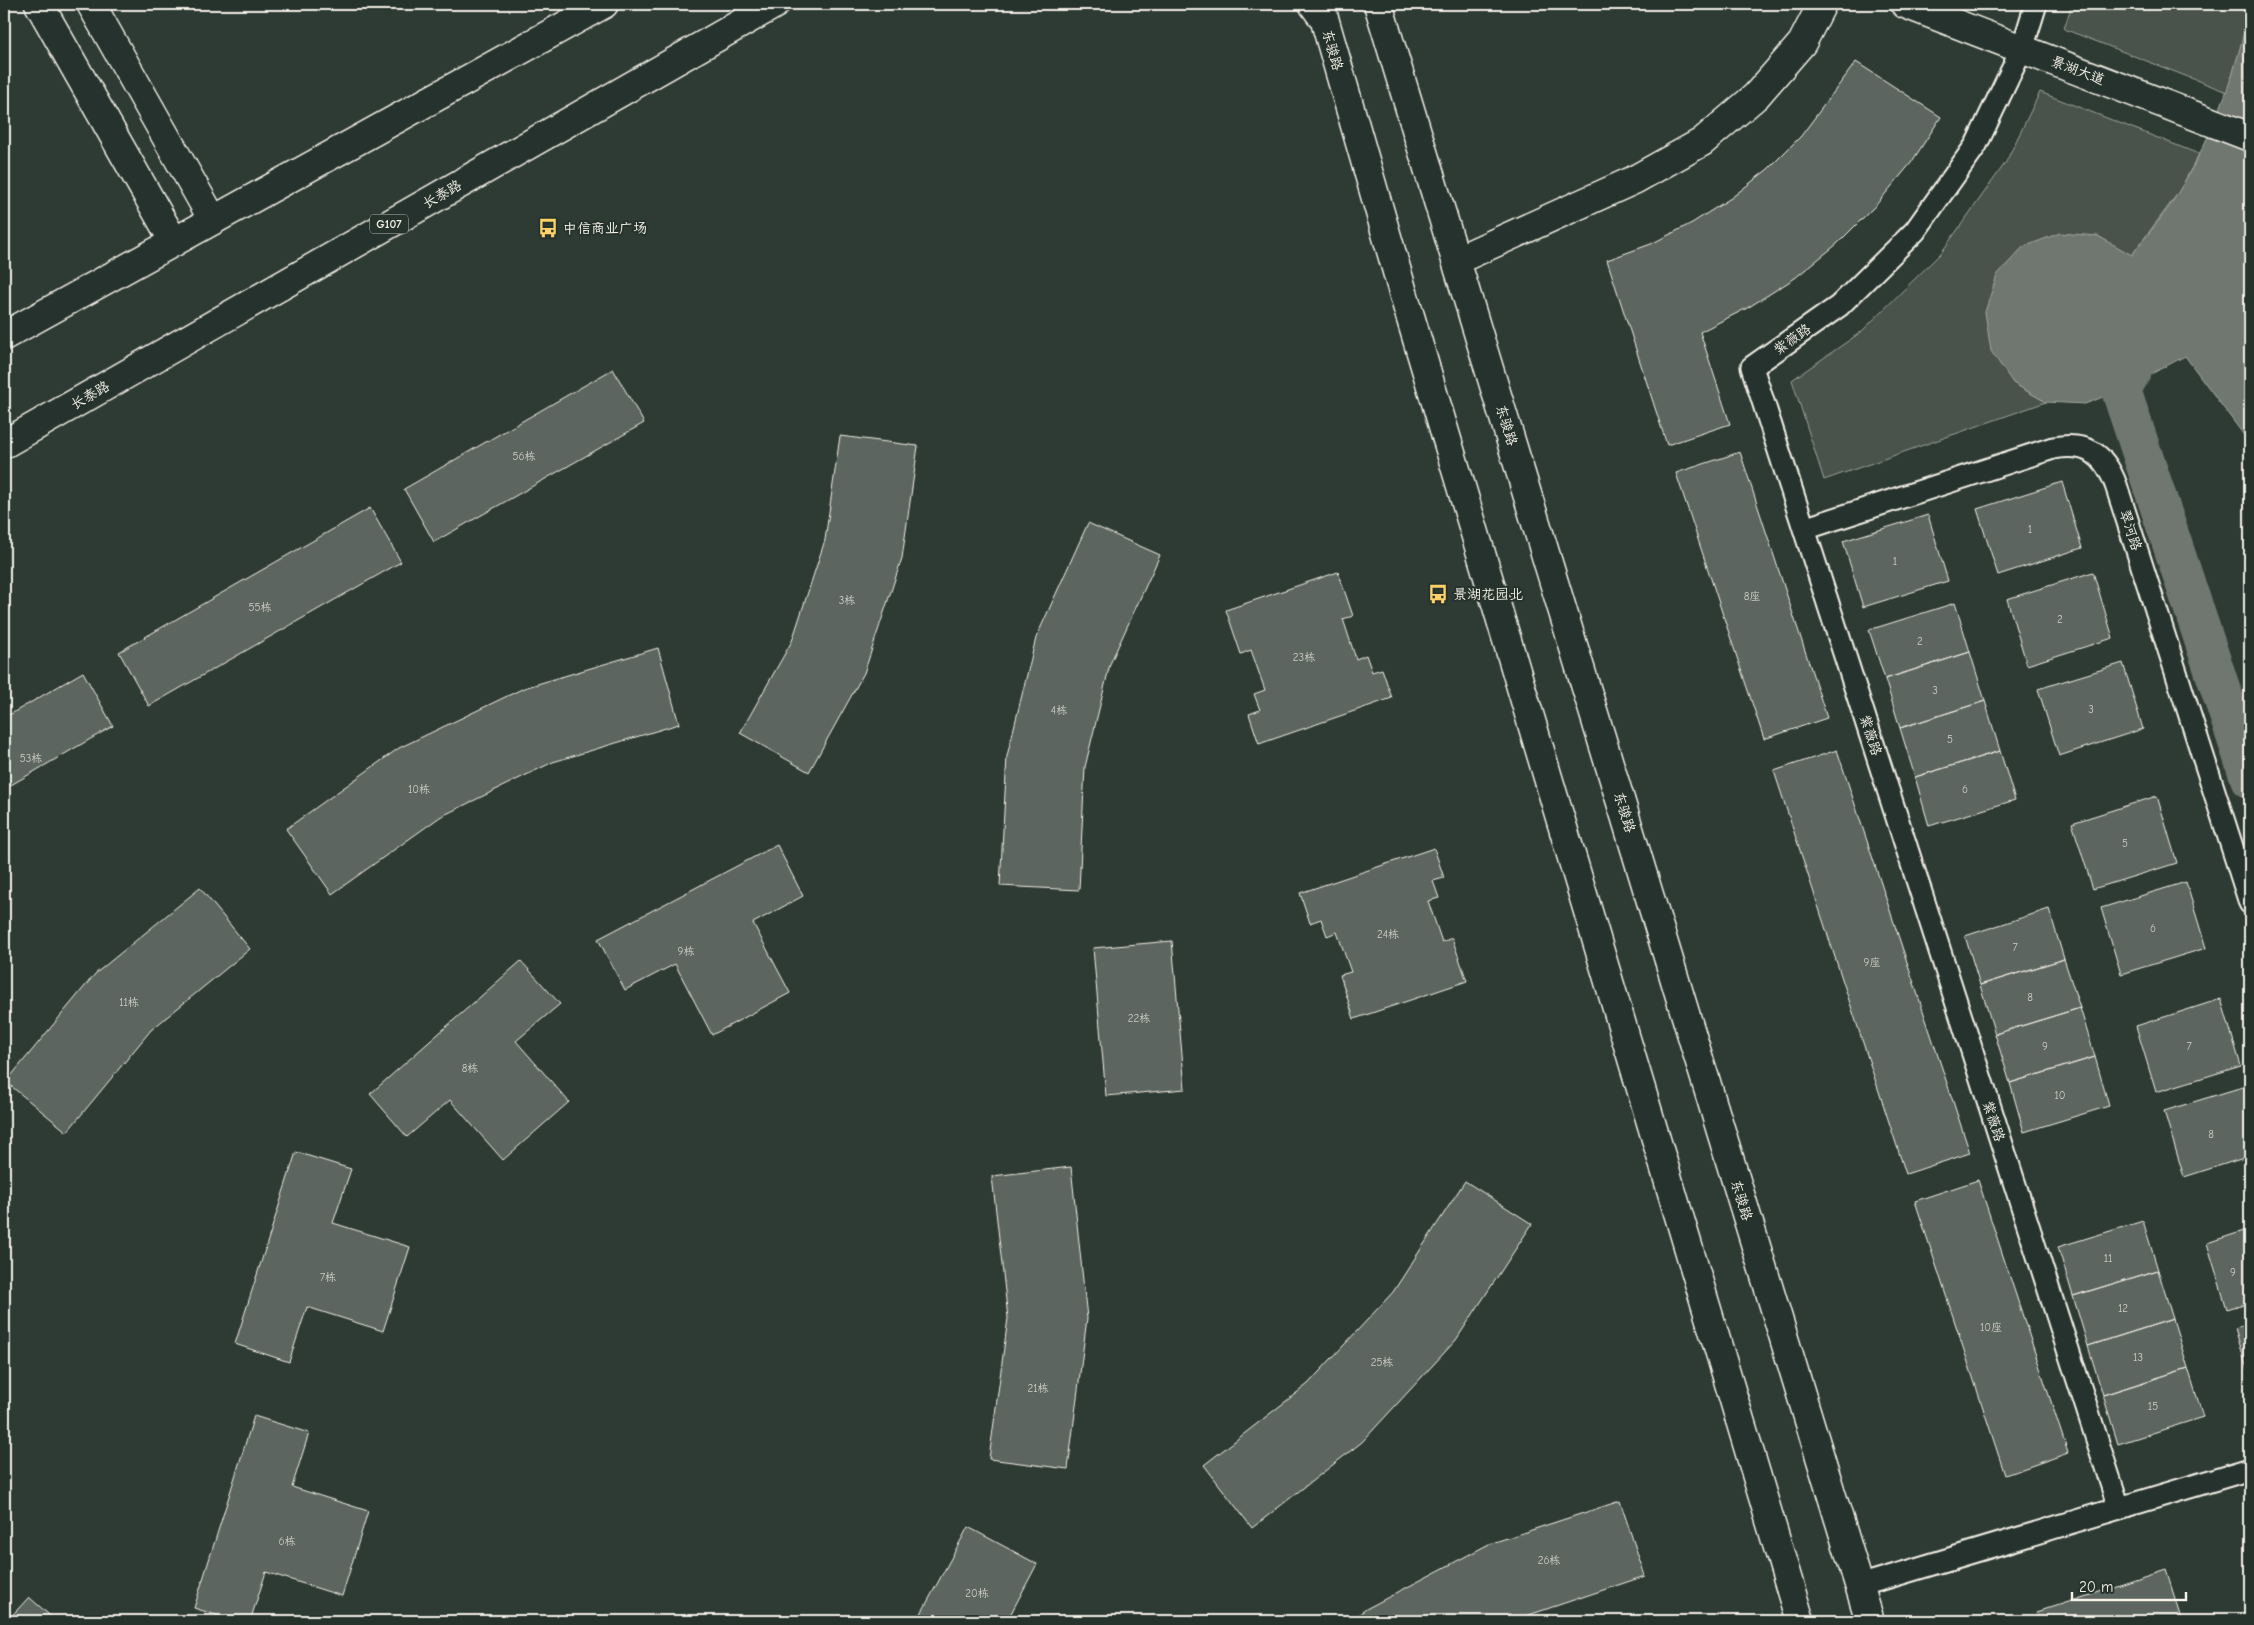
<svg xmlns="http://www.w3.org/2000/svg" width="2254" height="1625" viewBox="0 0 2254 1625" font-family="'Comic Neue','LXGW WenKai TC',sans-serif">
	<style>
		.green { fill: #48524c; stroke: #9ea29a }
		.water { fill: #6f7770; stroke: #a4a8a0 }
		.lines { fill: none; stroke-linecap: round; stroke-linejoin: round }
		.canal { stroke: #6f7770; stroke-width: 40 }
		.building { fill: #5c655e; stroke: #f4f1e8 }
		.service-casing { stroke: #f4f1e8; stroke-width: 25 }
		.minor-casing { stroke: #f4f1e8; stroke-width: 31 }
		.tertiary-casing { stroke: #f4f1e8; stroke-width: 31 }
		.trunk-casing { stroke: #f4f1e8; stroke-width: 31 }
		.service { stroke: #26332d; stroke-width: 21 }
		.minor { stroke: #26332d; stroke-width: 28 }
		.tertiary { stroke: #26332d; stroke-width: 28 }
		.trunk { stroke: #26332d; stroke-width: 28 }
		.labels { text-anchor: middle; stroke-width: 4; stroke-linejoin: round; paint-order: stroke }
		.number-label { font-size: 11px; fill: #cecec6 }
		.shield { fill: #26332d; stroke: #b6b8b0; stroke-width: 1 }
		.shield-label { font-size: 12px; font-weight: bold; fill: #f4f1e8 }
		.street-label { font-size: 14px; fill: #f4f1e8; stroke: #26332d }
		.poi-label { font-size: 14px; fill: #f4f1e8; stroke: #26332d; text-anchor: start }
	</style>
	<rect width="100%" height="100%" fill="#2e3b34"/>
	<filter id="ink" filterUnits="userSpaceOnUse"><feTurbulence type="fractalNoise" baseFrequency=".02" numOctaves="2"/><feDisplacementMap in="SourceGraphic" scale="10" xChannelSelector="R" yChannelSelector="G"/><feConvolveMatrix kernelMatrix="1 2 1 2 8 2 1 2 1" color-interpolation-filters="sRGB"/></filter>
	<g filter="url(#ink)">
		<path class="green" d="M2072,4H2250L2241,48L2227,92L2064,29Z
			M2040,92L2199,154L2179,192L2131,256L2098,236L2013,383L2046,402L1824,480L1792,380L1861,332L1941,253L2006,162Z"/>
		<path class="water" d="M2250,4L2249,442L2185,356L2121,390L2085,404L2046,402L2013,383L1991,351L1985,312L1997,275L2023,247L2060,233L2098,236L2132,255C2147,234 2166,214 2179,191C2215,131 2237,72 2250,4Z"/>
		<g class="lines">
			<path class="canal" d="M2147,342L2121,390L2250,778"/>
		</g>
		<path class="building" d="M1856,62L1941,117L1911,163L1876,205L1837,244L1795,278L1749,307L1700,332L1730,424L1667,445L1607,260L1651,244L1692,223L1731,198L1768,169L1801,136Z
			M613,369L644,423L434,542L404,489Z
			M840,436L918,446L902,558L864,673L809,772L740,733L792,641L825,540Z
			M1740,452L1827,718L1764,739L1676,473Z
			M2062,482L2082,548L1998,575L1977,509Z
			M370,508L401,562L149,706L119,652Z
			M1928,515L1948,581L1863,607L1843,541Z
			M1088,523L1160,555L1110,664L1085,767L1079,890L1000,886L1007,756L1036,638Z
			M1338,572L1353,616L1343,619L1356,659L1366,655L1372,672L1382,669L1392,698L1259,744L1249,714L1260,710L1254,694L1265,690L1251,650L1241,654L1226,610Z
			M2093,572L2113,638L2027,665L2007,599Z
			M1955,603L1970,652L1885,679L1869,630Z
			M658,648L679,724L553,762L440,817L332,894L286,829L399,748L524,688Z
			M1970,652L1985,701L1900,728L1885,679Z
			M2123,663L2143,729L2059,756L2038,689Z
			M83,672L113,726L4,789V718Z
			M1985,701L2000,751L1915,777L1900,728Z
			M1837,750L1970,1153L1906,1174L1774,771Z
			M2000,751L2015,800L1929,826L1915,777Z
			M2157,796L2177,863L2093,889L2072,823Z
			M777,845L803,896L753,923L790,993L712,1035L675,964L625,990L598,939Z
			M1434,848L1444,878L1433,881L1439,898L1428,901L1442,942L1452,938L1467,981L1354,1019L1340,975L1351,972L1337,932L1327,936L1321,919L1310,923L1300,893Z
			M2186,882L2206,948L2121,974L2101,908Z
			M200,888L250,949L151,1030L67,1132L6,1082L95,974Z
			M2049,909L2064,959L1980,985L1965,936Z
			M1172,941L1185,1089L1106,1096L1093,948Z
			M2064,959L2080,1008L1995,1034L1980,985Z
			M521,961L560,1004L516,1041L569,1102L503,1160L450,1100L407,1137L370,1094Z
			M2221,999L2241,1066L2156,1092L2136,1026Z
			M2080,1008L2095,1057L2010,1083L1995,1034Z
			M2095,1057L2109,1106L2024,1132L2010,1083Z
			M2249,1085L2250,1156L2184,1177L2164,1111Z
			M296,1152L351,1169L333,1223L410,1247L383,1331L307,1307L289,1362L235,1344Z
			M1071,1167L1087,1318L1068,1469L989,1459L1008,1318L992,1176Z
			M1978,1180L2068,1453L2005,1475L1915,1201Z
			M1465,1181L1532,1224L1456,1340L1362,1442L1252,1528L1204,1465L1308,1384L1393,1292Z
			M2143,1221L2158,1270L2073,1296L2058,1247Z
			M2250,1229V1302L2227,1309L2207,1243Z
			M4,1250L8,1251L4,1270Z
			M2158,1270L2173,1319L2088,1346L2073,1296Z
			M2173,1319L2188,1368L2103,1395L2088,1346Z
			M2250,1323V1379L2235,1328Z
			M2188,1368L2203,1417L2118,1444L2103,1395Z
			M254,1416L309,1433L292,1487L368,1511L342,1596L266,1572L250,1621H235L194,1608Z
			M1620,1501L1645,1576L1511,1621H1350L1366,1609L1489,1544Z
			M968,1527L1037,1564L1007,1621H917Z
			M2166,1570L2182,1621H2040L2037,1612Z
			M29,1597L56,1621H7Z"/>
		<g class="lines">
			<defs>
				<path id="service" d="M2036,4L2022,49L1976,145L1915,231L1839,306L1752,367L2119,1508
					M1804,529L2053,448C2087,442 2104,453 2116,485L2250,903
					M1859,1586L2250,1469"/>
				<path id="minor" d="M39,4L174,242
					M91,4L213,220
					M1905,4L2250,137
					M1457,260L1634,180L1702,142L1756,96L1802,43L1822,4"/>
				<path id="tertiary" d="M1320,4L1402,289L1800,1621
					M1378,4L1870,1621"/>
				<path id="trunk" d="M1313,4L1324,19
					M4,336L604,4
					M4,444L775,4"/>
			</defs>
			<use href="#service" class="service-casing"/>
			<use href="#minor" class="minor-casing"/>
			<use href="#tertiary" class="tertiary-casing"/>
			<use href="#trunk" class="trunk-casing"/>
			<use href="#service" class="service"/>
			<use href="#minor" class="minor"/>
			<use href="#tertiary" class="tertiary"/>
			<use href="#trunk" class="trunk"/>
		</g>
	</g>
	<defs>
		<symbol id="bus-bare" viewBox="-9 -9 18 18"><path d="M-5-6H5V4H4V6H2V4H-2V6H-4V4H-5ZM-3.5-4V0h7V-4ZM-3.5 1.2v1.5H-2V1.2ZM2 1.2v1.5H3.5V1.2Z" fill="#ffd166" stroke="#26332d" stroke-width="2.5" paint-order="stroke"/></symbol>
	</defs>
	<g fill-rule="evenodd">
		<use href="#bus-bare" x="534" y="214" width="28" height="28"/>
		<use href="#bus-bare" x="1424" y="580" width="28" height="28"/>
	</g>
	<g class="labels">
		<g class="number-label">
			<text x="524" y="460">56栋</text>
			<text x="2030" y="533">1</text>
			<text x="1895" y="565">1</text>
			<text x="1752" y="600">8座</text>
			<text x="847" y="604">3栋</text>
			<text x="260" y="611">55栋</text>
			<text x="2060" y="623">2</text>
			<text x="1920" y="645">2</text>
			<text x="1304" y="661">23栋</text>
			<text x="1935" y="694">3</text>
			<text x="2091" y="713">3</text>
			<text x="1059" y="714">4栋</text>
			<text x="1950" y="743">5</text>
			<text x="31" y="762">53栋</text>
			<text x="419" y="793">10栋</text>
			<text x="1965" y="793">6</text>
			<text x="2125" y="847">5</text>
			<text x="2153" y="932">6</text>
			<text x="1388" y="938">24栋</text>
			<text x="2015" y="951">7</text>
			<text x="686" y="955">9栋</text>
			<text x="1872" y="966">9座</text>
			<text x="2030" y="1001">8</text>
			<text x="129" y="1006">11栋</text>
			<text x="1139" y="1022">22栋</text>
			<text x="2045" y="1050">9</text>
			<text x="2189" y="1050">7</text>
			<text x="470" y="1072">8栋</text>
			<text x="2060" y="1099">10</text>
			<text x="2211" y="1138">8</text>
			<text x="2108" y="1262">11</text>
			<text x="2233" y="1276">9</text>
			<text x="328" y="1281">7栋</text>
			<text x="2123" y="1312">12</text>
			<text x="1991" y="1331">10座</text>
			<text x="2138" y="1361">13</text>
			<text x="1382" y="1366">25栋</text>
			<text x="1038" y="1392">21栋</text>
			<text x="2153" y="1410">15</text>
			<text x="287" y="1545">6栋</text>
			<text x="1549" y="1564">26栋</text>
			<text x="977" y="1597">20栋</text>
		</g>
		<rect class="shield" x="370" y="214.5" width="38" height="19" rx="4"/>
		<g class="shield-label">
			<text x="389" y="228">G107</text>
		</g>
		<g class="street-label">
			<text transform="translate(1333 50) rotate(74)" y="5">东骏路</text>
			<text transform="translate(2078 70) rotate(21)" y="5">景湖大道</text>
			<text transform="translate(442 194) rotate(-30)" y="5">长泰路</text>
			<text transform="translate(1792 339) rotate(-35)" y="5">紫薇路</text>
			<text transform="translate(90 395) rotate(-30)" y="5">长泰路</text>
			<text transform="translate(1507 425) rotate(73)" y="5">东骏路</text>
			<text transform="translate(2131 530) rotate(72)" y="5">翠河路</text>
			<text transform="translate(1871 735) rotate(72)" y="5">紫薇路</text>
			<text transform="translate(1625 812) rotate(73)" y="5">东骏路</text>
			<text transform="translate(1994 1121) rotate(72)" y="5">紫薇路</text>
			<text transform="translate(1742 1200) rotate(73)" y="5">东骏路</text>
		</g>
		<g class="poi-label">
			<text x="563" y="233">中信商业广场</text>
			<text x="1453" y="599">景湖花园北</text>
		</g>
	</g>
	<rect width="2254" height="1625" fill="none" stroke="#26332d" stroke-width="20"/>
	<rect x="10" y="10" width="2234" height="1605" fill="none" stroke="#f4f1e8" stroke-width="2" filter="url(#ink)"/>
	<path d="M2072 1592v8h114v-8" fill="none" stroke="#f4f1e8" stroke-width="2.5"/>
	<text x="2079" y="1592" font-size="15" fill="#f4f1e8" stroke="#26332d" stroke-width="4" paint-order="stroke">20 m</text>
</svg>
